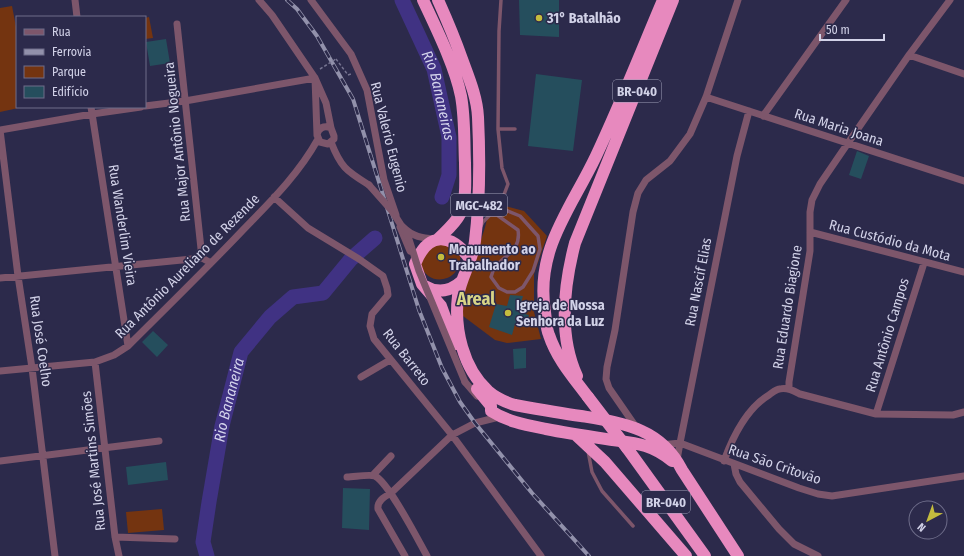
<svg xmlns="http://www.w3.org/2000/svg" width="964" height="556" viewBox="0 0 964 556" font-family="'Fira Sans Condensed',sans-serif">
	<style>
		.green { fill: #743410 }
		.lines { fill: none; stroke-linecap: round; stroke-linejoin: round }
		.river { stroke: #403283; stroke-width: 15 }
		.building { fill: #254e5d }
		.path { stroke: #767491; stroke-width: 1.5; stroke-dasharray: 3 2; stroke-linecap: butt }
		.lane { stroke: #7d566b; stroke-width: 3.5 }
		.street { stroke: #7d566b; stroke-width: 7 }
		.highway { stroke: #e789be; stroke-width: 12 }
		.rail-casing { stroke: #9291ab; stroke-width: 4 }
		.rail { stroke: #2c2a4b; stroke-width: 2.5; stroke-dasharray: 8; stroke-linecap: butt }
		.path-bridge { stroke: #767491; stroke-width: 1.5; stroke-dasharray: 3 2; stroke-linecap: butt }
		.street-bridge { stroke: #7d566b; stroke-width: 7 }
		.highway-bridge { stroke: #e789be; stroke-width: 12 }
		.poi-dot { fill: #c4bc3e; stroke: #2c2a4b; stroke-width: 1.5 }
		.labels { text-anchor: middle; stroke-width: 3; stroke-linejoin: round; paint-order: stroke }
		.shield { fill: #2c2a4b; stroke: #a0a0b9; stroke-width: 1 }
		.shield-label { font-size: 13px; font-weight: bold; fill: #d2d2e8 }
		.poi-label { font-size: 14px; font-weight: bold; fill: #d2d2e8; stroke: #2c2a4b; text-anchor: start }
		.street-label { font-size: 14px; fill: #d2d2e8; stroke: #2c2a4b }
		.water-label { font-size: 15px; font-style: italic; fill: #d4d4ec; stroke: #2c2a4b }
		.district-label { font-size: 18px; font-weight: bold; fill: #d8d486; stroke: #2c2a4b }
	</style>
	<rect width="100%" height="100%" fill="#2c2a4b"/>
	<path class="green" d="M12,6L17,32V107H23L0,112V8Z
		M149,17L153,38L145,39V18Z
		M488,200L494,203L524,211L547,236L534,274V312L541,339L507,343L495,340L463,316C462,305 463,294 466,283C472,255 491,228 488,200Z
		M439,239L460,253C464,282 428,289 421,265C420,261 422,255 422,250Z
		M162,509L164,530L128,533L126,512Z"/>
	<g class="lines">
		<g class="river">
			<path id="s1" d="M402,0L434,69L449,137V175L442,197"/>
			<path id="s2" d="M207,556L203,542L209,502L222,426L241,352L270,317L293,297L323,293L351,259L375,238"/>
		</g>
	</g>
	<path class="building" d="M519,0H559V37L520,35Z
		M166,39L170,63L150,66L146,42Z
		M536,74L582,80L573,151L528,146Z
		M857,151L869,156L861,179L849,175Z
		M510,295L523,296L518,312L529,315L525,327L515,324L512,335L489,327L496,304L507,306Z
		M153,331L168,345L157,357L142,342Z
		M526,348V368L514,369L513,349Z
		M166,462L168,480L128,485L126,467Z
		M343,488L370,489L369,530L342,528Z"/>
	<g class="lines">
		<path class="path" d="M336,59L348,75L351,74"/>
		<path class="lane" d="M498,129H515
			M480,200L490,206L508,211L520,216L538,236L540,249L533,271L523,287L515,292H507L499,288L491,277C496,255 522,256 518,230L497,215H490L483,222L481,226
			M497,215L499,208L508,184L502,168L498,129L499,31L501,0
			M588,451L592,472L602,491L633,526"/>
		<path class="street" d="M75,0L77,17
			M259,0L272,15L315,78L326,103L331,128L334,136V139L328,144L320,142L317,135L315,78
			M311,0L351,54L367,90L384,180L396,215
			M177,24L202,258
			M909,55L964,74
			M706,97L964,181
			M145,106L185,101L315,78
			M91,107L128,346
			M763,116L846,0
			M0,130L18,276L32,368L55,556
			M0,130L92,114L141,107
			M317,135C318,128 324,125 331,128
			M331,142C341,168 347,171 369,185
			M274,197L308,228L359,259L383,276L387,288L388,295L372,314L370,326L374,339L452,435L541,556
			M400,227L410,251
			M403,227C413,237 422,238 435,239
			M810,232L964,272
			M0,278L202,258L211,263
			M95,362L115,537L119,556
			M0,371L95,362L114,355L128,346C166,308 205,270 242,231C270,202 298,175 318,139
			M361,377L390,360
			M465,382L477,396
			M789,389V382L810,251V212L812,200L820,184L848,143L909,55L950,0
			M876,414L924,263
			M636,427L609,388L606,379L607,367L615,330L633,212L638,193L646,180L670,161L690,134L706,97L738,0
			M661,445L680,443L799,488L818,494L832,496L964,476
			M677,460L680,443L737,156L749,111
			M0,461L159,441
			M724,461C733,436 746,409 769,395C772,393 776,389 780,389C787,387 794,391 800,394L876,414L953,415L964,412
			M734,464L736,474L740,482L779,529L794,544L818,556
			M373,475L391,456
			M347,477C354,477 369,474 375,476C389,483 418,540 427,556
			M115,537L175,539
			M405,556L378,509C377,501 384,497 391,493L452,435L475,423L499,417"/>
		<path class="highway" d="M423,0C436,28 455,66 461,96C465,118 464,141 465,163C465,180 467,198 460,214C455,224 446,231 438,239
			M438,0C447,20 455,39 462,59C469,78 477,97 478,117C480,158 480,200 475,241C473,260 461,277 458,296C454,329 463,368 488,391C496,398 505,402 515,405C537,409 559,413 581,416C623,423 661,428 682,470L738,556
			M425,286C438,294 451,291 462,281
			M455,344L441,306L422,284L415,264C428,231 451,233 470,259
			M577,376C558,335 564,285 575,243L673,0
			M477,389L491,406V411C508,422 526,425 546,429C566,433 586,436 606,439C633,443 651,443 672,461
			M588,397C573,377 557,359 549,335C546,328 546,319 545,312C535,249 571,209 596,156C620,105 641,52 663,0
			M576,435L605,462L686,556
			M627,448L705,556"/>
		<defs>
			<path id="rail" d="M287,0L297,9L317,36L353,99L419,310L442,368L460,402L475,423L532,493L589,556"/>
		</defs>
		<use href="#rail" class="rail-casing"/>
		<use href="#rail" class="rail"/>
		<path class="path-bridge" d="M320,69L336,59"/>
		<path class="street-bridge" d="M369,185L392,211L408,236L419,271L465,382"/>
		<path class="highway-bridge" d="M588,397L627,448"/>
	</g>
	<g class="poi-dot">
		<circle cx="539" cy="18" r="4"/>
		<circle cx="441" cy="257" r="4"/>
		<circle cx="508" cy="313" r="4"/>
	</g>
	<g class="labels">
		<g class="shield">
			<rect x="613" y="80" width="48" height="22" rx="3"/>
			<rect x="451" y="194" width="56" height="22" rx="3"/>
			<rect x="642" y="491" width="48" height="22" rx="3"/>
		</g>
		<g class="shield-label">
			<text x="637" y="96">BR-040</text>
			<text x="479" y="210">MGC-482</text>
			<text x="666" y="507">BR-040</text>
		</g>
		<g class="poi-label">
			<text x="547" y="23">31° Batalhão</text>
			<text x="449" y="254">Monumento ao<tspan x="449" dy="16">Trabalhador</tspan></text>
			<text x="516" y="310">Igreja de Nossa<tspan x="516" dy="16">Senhora da Luz</tspan></text>
		</g>
		<g class="street-label">
			<text transform="translate(839 127) rotate(18)" y="5">Rua Maria Joana</text>
			<text transform="translate(389 137) rotate(76)" y="5">Rua Valerio Eugenio</text>
			<text transform="translate(177 142) rotate(-96)" y="5">Rua Major Antônio Nogueira</text>
			<text transform="translate(123 225) rotate(81)" y="5">Rua Wanderlim Vieira</text>
			<text transform="translate(890 240) rotate(15)" y="5">Rua Custódio da Mota</text>
			<text transform="translate(187 266) rotate(-45)" y="5">Rua Antônio Aureliano de Rezende</text>
			<text transform="translate(698 282) rotate(-79)" y="5">Rua Nascif Elias</text>
			<text transform="translate(787 307) rotate(-81)" y="5">Rua Eduardo Biagione</text>
			<text transform="translate(887 335) rotate(-73)" y="5">Rua Antônio Campos</text>
			<text transform="translate(41 341) rotate(82)" y="5">Rua José Coelho</text>
			<text transform="translate(407 357) rotate(52)" y="5">Rua Barreto</text>
			<text transform="translate(93 461) rotate(-96)" y="5">Rua José Martins Simões</text>
			<text transform="translate(775 464) rotate(19)" y="5">Rua São Critovão</text>
		</g>
		<g class="water-label">
			<text dy="5" stroke="none"><textPath href="#s1" startOffset="103">Rio Bananeiras</textPath></text>
			<text dy="5" stroke="none"><textPath href="#s2" startOffset="159">Rio Bananeira</textPath></text>
		</g>
		<g class="district-label">
			<text x="476" y="305">Areal</text>
		</g>
	</g>
	<rect x="16" y="16" width="130" height="92" fill="#2c2a4b" stroke="#6e6d8a"/>
	<rect x="24" y="29" width="20" height="6" fill="#7d566b" stroke="#6e6d8a"/>
	<text x="52" y="36" font-size="12" fill="#d2d2e8">Rua</text>
	<rect x="24" y="49" width="20" height="6" fill="#9291ab" stroke="#6e6d8a"/>
	<text x="52" y="56" font-size="12" fill="#d2d2e8">Ferrovia</text>
	<rect x="24" y="66" width="20" height="12" fill="#743410" stroke="#6e6d8a"/>
	<text x="52" y="76" font-size="12" fill="#d2d2e8">Parque</text>
	<rect x="24" y="86" width="20" height="12" fill="#254e5d" stroke="#6e6d8a"/>
	<text x="52" y="96" font-size="12" fill="#d2d2e8">Edifício</text>
	<g transform="translate(928 520) rotate(221)"><circle r="19" fill="#2c2a4b" stroke="#6e6d8a"/>
	<path d="M0-3L7 15L0 10L-7 15Z" fill="#c4bc3e"/>
	<text y="-6" font-size="11" font-weight="bold" text-anchor="middle" fill="#d2d2e8">N</text>
	</g>
	<path d="M820 34v6h64v-6" fill="none" stroke="#d2d2e8" stroke-width="2"/>
	<text x="826" y="34" font-size="12" fill="#d2d2e8" stroke="#2c2a4b" stroke-width="3" paint-order="stroke">50 m</text>
</svg>
